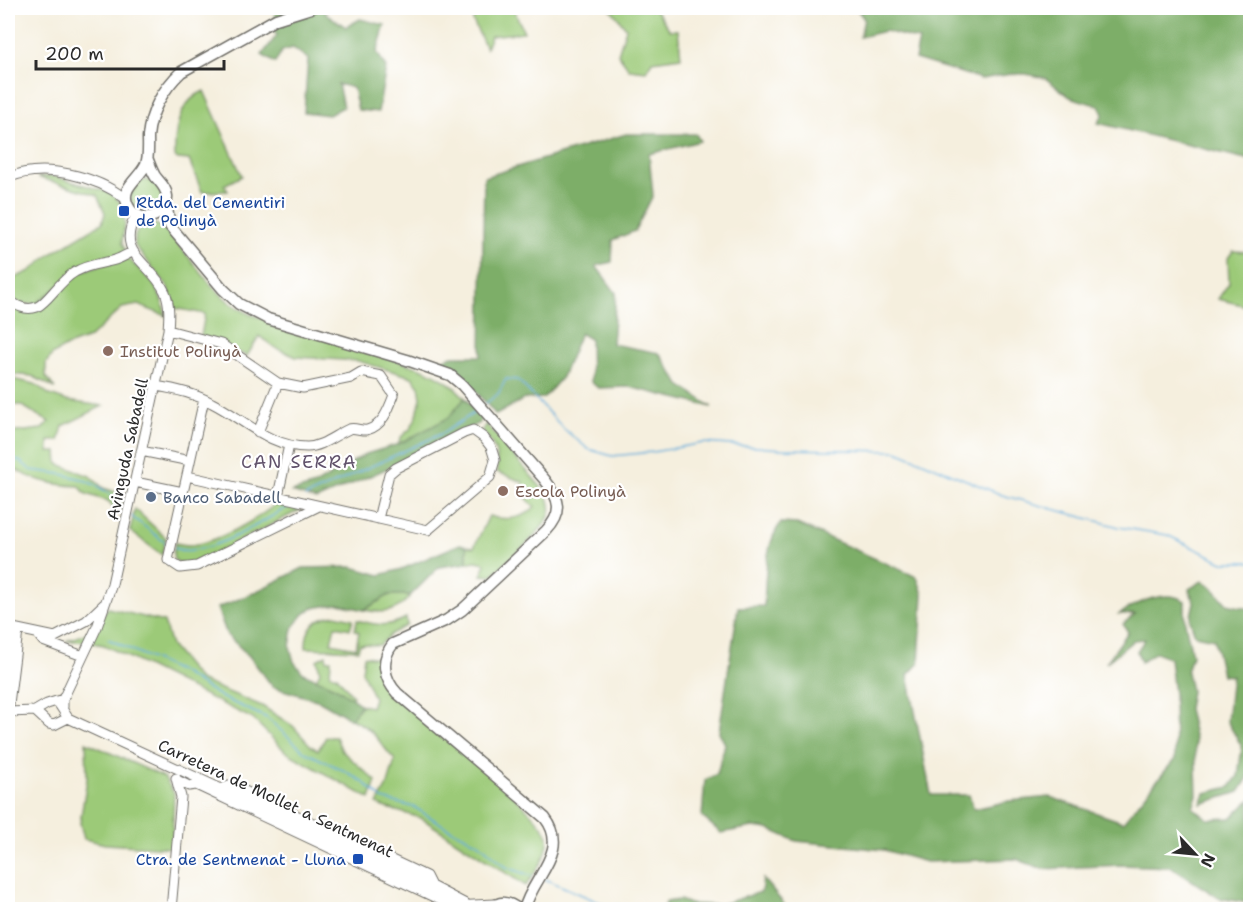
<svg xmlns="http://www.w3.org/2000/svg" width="1258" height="917" viewBox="0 0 1258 917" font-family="'Shantell Sans',sans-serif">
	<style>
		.green { fill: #9cca78; stroke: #647a52; stroke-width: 1.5 }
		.forest { fill: #7dae68; stroke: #546c4a; stroke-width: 1.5 }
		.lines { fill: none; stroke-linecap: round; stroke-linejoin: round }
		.stream { stroke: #64addc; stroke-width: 1.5 }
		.minor-casing { stroke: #72706a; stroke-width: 11 }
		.major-casing { stroke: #72706a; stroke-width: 13 }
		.minor { stroke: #fff; stroke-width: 9 }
		.major { stroke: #fff; stroke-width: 10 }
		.transit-dot { fill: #1a4fb4; stroke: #fff; stroke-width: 2 }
		.education-dot { fill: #8d6e63; stroke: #fff; stroke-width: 2 }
		.service-dot { fill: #5c6f8a; stroke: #fff; stroke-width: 2 }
		.labels { text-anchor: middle; stroke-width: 4.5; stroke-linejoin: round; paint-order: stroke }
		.transit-label { font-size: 16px; fill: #164399; stroke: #fff; text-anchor: start }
		.education-label { font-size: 16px; fill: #785e54; stroke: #fff; text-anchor: start }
		.street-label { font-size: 16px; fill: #2b2b2b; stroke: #fff }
		.service-label { font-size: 16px; fill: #4e5e75; stroke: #fff; text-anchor: start }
		.neighbourhood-label { font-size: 18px; letter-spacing: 1.5px; fill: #61526b; stroke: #fff }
	</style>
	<rect width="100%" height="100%" fill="#fff"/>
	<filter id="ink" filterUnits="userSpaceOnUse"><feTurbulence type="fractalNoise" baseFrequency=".0167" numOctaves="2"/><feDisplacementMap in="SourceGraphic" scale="12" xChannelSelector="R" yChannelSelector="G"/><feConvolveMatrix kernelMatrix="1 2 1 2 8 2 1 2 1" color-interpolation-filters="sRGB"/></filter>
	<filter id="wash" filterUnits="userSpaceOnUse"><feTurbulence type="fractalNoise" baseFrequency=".008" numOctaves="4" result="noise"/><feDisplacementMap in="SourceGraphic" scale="24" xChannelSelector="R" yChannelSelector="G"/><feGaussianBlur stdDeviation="1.35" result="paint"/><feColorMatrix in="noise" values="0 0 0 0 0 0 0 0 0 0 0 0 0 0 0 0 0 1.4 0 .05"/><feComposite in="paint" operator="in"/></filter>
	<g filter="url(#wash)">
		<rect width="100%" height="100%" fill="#f5efde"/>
		<path class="green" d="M474,8H513L524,32L491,36L486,48L473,21Z
			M610,8H654L670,30H678L681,57L652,61L646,71L629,69L618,54L626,28Z
			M204,91L242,176L224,185L228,191L202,192L189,160L178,159L175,157C174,132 178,102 204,91Z
			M52,176L112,193L121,204L125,223L122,243L126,252L114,258L88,262L36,304H20L8,294V281L30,271L51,254L102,223L105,213L97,195L37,177Z
			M130 196a16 16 0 1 1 32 0a16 16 0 1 1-32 0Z
			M151,223L164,227L212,286L230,303L249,314L420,368C438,375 452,383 465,398L449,418L399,444L400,438L411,428L417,415L421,398L419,386L412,377L358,361L296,357L274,347L259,336L247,356L201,336L205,314L175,308L167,285L135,246V236L139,227Z
			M1233,251L1250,252V307L1218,299L1229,283L1228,258Z
			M126,257C149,278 159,284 166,316L138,305L122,308L89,338L67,346L53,354L46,363V377L55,388L32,376L8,374V301L27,310L76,273Z
			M8,378L35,384L50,395L67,401L103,406L63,426L59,441H49V452H57L58,464L90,476L103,488L123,494L119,513L108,501L86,494L79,486C52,485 30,480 8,465V433L42,429L49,422L21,405H8Z
			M486,424L547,494C549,500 552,507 550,513C547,529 505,563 491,576L482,575L485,563L476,561L467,563V546L474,547L489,516C503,521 525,519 535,507C527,499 520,494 523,482L497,472C498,452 495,446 482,430Z
			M277,503L302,509L195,564H183L174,560L173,554L175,543C180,544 185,545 189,545C215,544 258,519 277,503Z
			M135,509L166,538L162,555L130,531Z
			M389,595H411C397,613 385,614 364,610Z
			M108,608L164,622L171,646L199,680L262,706L293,726L311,746L318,750L326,737H336L342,751L376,781L370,799L286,752L253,719L104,645L80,641H66L87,633Z
			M335,615L353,619L350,629L335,626L331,643L356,648L359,632L355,630L357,620C376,625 388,628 406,618L407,625L391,634L380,645L360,644L358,650L306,648C305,628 316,617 335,615Z
			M326,655L327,660H331L330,674L337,676L353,696L351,699L337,688L316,679L320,672L317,660Z
			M364,656L379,658L384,685L392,695C416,714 546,816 548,837C550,854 535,872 526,886L421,818L383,807L377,804L388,784L395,760C377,741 377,731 351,719L361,705L371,707L374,698L362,672Z
			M86,742L164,777L174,793L172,848L105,844L84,839L80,823L87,779Z"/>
		<path class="forest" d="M277,8H331L324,12L346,27L360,19L385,25L377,52L386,68L378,112L358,110L353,88L338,84L343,107L329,115L304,112L308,59L293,48L282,51L275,63L262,55L277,35L271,28Z
			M856,8H1250V160L1098,123L1103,114L1099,106L1070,97L1045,78L1026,74H1012L981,79L915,59L919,40L885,31L860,37L864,19Z
			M626,134H696L700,141L649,154L653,195L635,231L613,240L612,262L596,266L616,293L612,344L659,353L680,385L712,407L629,387L598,388L591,382L590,339L580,333L562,377L544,398L524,399L496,415L462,375L434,363L452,356H481L484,177Z
			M465,398L481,417L480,423L397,464L316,500L292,492L315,485L366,454L399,444L448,418Z
			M781,523L797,524L917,577L923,594L919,663L908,675L931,795H969L974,809L1009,801L1050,797L1123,822L1175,759L1174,695L1170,658L1156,652L1141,662L1137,651L1145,639L1134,640L1106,663L1128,632L1123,624L1135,614H1119C1137,603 1165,588 1185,601V622L1192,655L1187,672L1191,691L1188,709L1195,740L1197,795L1193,808L1208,819L1231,818L1250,800V903L1219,898L1171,867L1121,865L1043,869L1016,859L926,862L884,850L796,841L768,829L753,827L721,833L702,817L705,780L717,774L725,744L719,732L738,607L764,606C766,579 764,544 781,523Z
			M460,544L467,546V563L439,567L411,595H389L364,610L339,604L312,608L303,615L293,628L290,647L294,662L303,673L337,688L361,705L351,719L320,701L273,687L249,656L227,635L217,608L249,595L303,568L352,567L380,575L402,569Z
			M1202,581L1210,585L1227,604L1250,609V775L1239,792L1201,804L1205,793L1230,787L1238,776L1242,747L1227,721L1232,676L1222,675L1214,639L1195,635L1190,620L1194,602L1189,589Z
			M763,879L784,904L782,909H664L666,902L680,900L690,904L719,905L761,892Z"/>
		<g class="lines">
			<path class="stream" d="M485,404L498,394L506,379L518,380L564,429L588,449L612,456L653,452L703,443L783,449L897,451L1002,495L1119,527L1167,535L1223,562H1250
				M8,456L21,462L31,470L61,474L82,479L97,486L107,492L125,511
				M305,497L443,433L477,411
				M131,516L167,544
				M174,548C204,561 266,519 293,504
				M108,639L181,672L223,698L267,718L305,752L347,772L363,782L382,799L414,807L446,827L480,844L506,867L532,876
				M545,879L610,907L618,905L630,910
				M735,910L763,906L766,910"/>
		</g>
	</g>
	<g filter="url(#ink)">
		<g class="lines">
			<defs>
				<path id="minor" d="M8,178C43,162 96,176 126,199
					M8,298C15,306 26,311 37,307C48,302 60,280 75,272C88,264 101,264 115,260C121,258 126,255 132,252
					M155,386C176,389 194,393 212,403C244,419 269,447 307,447C322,447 335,435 349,429C355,427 361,431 367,430C383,426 389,408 394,395L381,376L361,372L351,378L303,388L278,383L221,344L168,330
					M204,399L168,560L180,568L197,566L319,506
					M258,432L278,383
					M141,451L190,461
					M187,476L428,530L490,477L495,460L491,447L484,438L473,430L464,433L396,468L389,474L378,519
					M135,482L183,492
					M278,496L289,445
					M8,627L55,637L86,621L104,604
					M39,636L43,641L83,656
					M59,704L68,718L431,886L477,910
					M63,707V699L97,627L112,584L168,330C169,317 170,304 165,292C151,261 114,255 136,215
					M35,711L49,724L54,725L68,718
					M8,712L18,631
					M8,712L35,711L47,704L63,699
					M177,780L189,786L196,785L453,906L495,904
					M220,789L232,785L426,876L431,886
					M171,910L181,797L176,778"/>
				<path id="major" d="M148,160C150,165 152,171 155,176C160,183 166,187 167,196C168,220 134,225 127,203C121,187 140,178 146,164C149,156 148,146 148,137C150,112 163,89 181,72L276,19L311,8
					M166,203L170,226L223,289L239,304L268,319L407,360L450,375L462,385L545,480C560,499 564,512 546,531L462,610L447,620L393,644C380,660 384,679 397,693L545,818C571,851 532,877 524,910
					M490,910C499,900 509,901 519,910"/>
			</defs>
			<use href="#minor" class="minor-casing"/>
			<use href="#major" class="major-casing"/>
			<use href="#minor" class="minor"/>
			<use href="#major" class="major"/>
		</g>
	</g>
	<g class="transit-dot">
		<rect x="118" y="205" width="12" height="12" rx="3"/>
		<rect x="352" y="853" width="12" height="12" rx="3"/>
	</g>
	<g class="education-dot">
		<circle cx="108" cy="351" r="6"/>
		<circle cx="503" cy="491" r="6"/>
	</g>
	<circle class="service-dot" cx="151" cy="497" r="6"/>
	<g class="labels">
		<g class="transit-label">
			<text x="136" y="208">Rtda. del Cementiri<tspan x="136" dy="18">de Polinyà</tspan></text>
			<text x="346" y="865" text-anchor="end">Ctra. de Sentmenat - Lluna</text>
		</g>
		<g class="education-label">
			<text x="120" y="357">Institut Polinyà</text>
			<text x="515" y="497">Escola Polinyà</text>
		</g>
		<g class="street-label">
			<text transform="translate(127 449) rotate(-78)" y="6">Avinguda Sabadell</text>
			<text transform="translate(276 798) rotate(25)" y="6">Carretera de Mollet a Sentmenat</text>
		</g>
		<g class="service-label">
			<text x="163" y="503">Banco Sabadell</text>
		</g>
		<g class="neighbourhood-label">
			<text x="299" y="468">CAN SERRA</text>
		</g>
	</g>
	<rect width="1258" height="917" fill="none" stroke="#fff" stroke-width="30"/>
	<g transform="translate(1195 854) rotate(116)" stroke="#ffffff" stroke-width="4.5" paint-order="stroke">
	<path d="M0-4.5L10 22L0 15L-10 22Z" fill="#2b2b2b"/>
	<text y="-9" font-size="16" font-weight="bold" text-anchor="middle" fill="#2b2b2b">N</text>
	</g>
	<path d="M36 60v9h188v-9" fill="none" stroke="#2b2b2b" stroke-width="3"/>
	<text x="45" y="60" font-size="18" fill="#2b2b2b" stroke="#ffffff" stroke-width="4.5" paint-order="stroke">200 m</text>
</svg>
